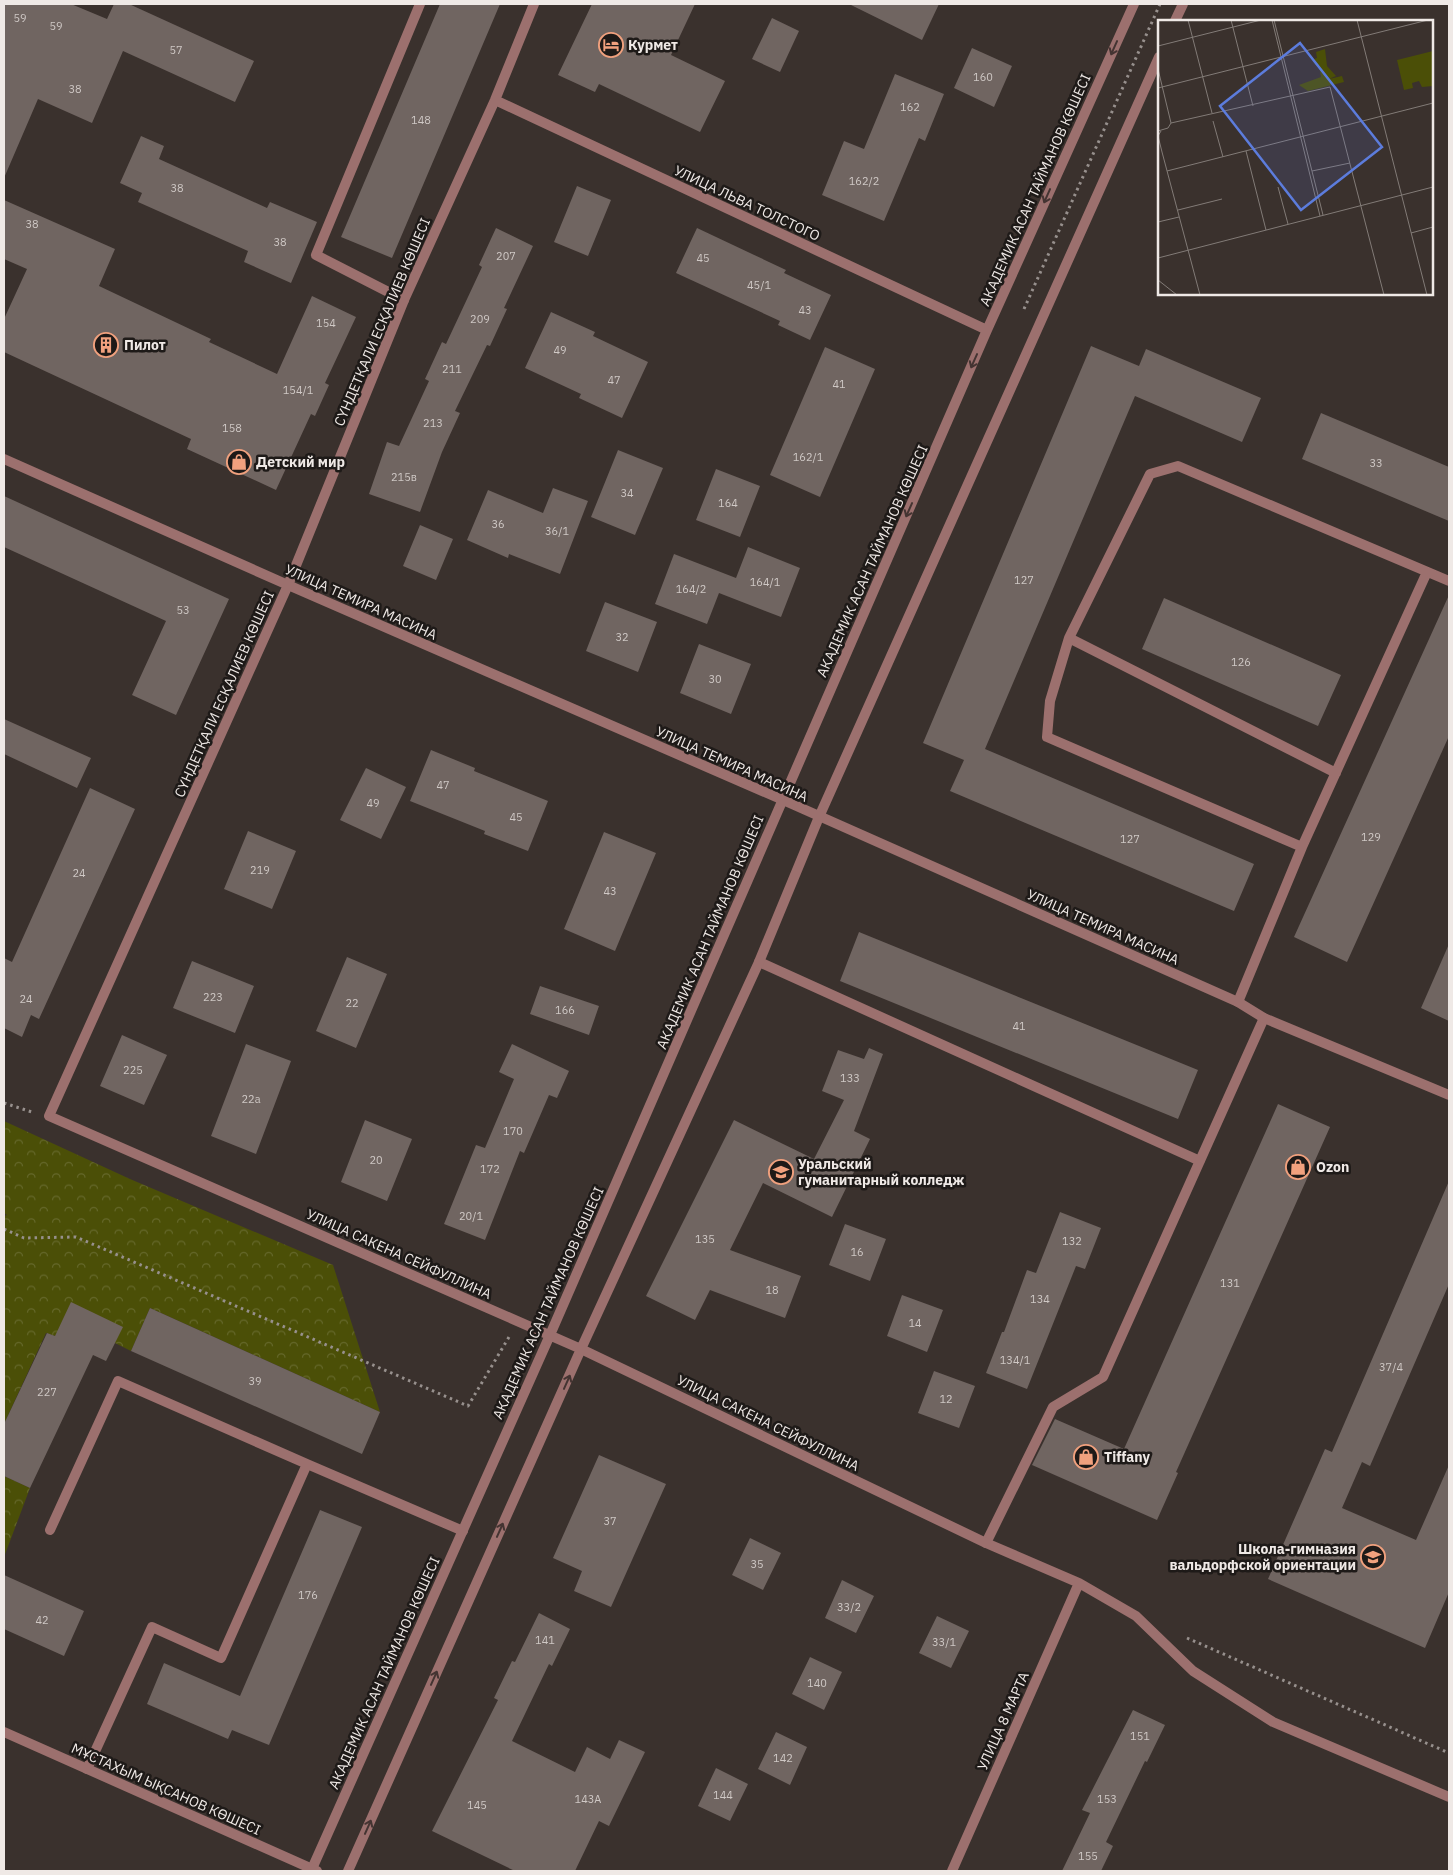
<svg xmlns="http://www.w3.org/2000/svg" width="1453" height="1875" viewBox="0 0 1453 1875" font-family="'IBM Plex Sans',sans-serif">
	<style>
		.forest { fill: url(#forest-crowns) }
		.building { fill: #706561 }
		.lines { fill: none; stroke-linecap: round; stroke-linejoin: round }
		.path { stroke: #97908d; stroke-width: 3; stroke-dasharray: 2.5 4; stroke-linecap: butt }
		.service { stroke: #9c706e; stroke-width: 10 }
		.minor { stroke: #9c706e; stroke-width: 10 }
		.tertiary { stroke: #9c706e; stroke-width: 10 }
		.oneway { stroke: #443432 }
		.labels { text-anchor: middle; stroke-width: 5; stroke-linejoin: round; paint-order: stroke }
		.number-label { font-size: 11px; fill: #cfc8c5 }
		.poi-label { font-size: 14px; font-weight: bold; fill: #efe9e6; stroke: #1e1a18; text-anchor: start }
		.street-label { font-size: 14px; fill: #efe9e6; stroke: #1e1a18 }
		.inset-road { fill: none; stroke: #827b77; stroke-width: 1 }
		.view { fill: #5c7cdc; fill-opacity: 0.15; stroke: #5c7cdc; stroke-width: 2.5 }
		.inset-edge { fill: none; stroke: #efe9e6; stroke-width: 2.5 }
	</style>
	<defs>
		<pattern id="forest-crowns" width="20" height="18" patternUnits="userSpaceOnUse" patternTransform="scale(1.25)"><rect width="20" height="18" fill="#4b4f07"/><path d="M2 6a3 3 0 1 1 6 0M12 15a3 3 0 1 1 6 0" fill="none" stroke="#65682b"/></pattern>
	</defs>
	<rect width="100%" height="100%" fill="#3a312d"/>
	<path class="forest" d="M4,1121L130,1179L333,1265L380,1412L150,1308L131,1351L115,1343L55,1336L46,1333L4,1424V1216L7,1215L4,1213Z
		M4,1476L30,1488L4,1557Z"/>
	<path class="building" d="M4,4H71L107,19L114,4H129L254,61L235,102L123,51L92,123L38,99L4,178Z
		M440,4H500L392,258L341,237Z
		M592,4H695L671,55L725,81L700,132L599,84L595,92L558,75Z
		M849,4H939L922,40Z
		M772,18L799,31L780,72L752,59Z
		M972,48L1012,66L994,107L954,88Z
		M895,74L944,94L925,141L919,138L884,221L822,195L844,141L864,149Z
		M141,136L164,146L159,159L267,208L270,202L317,222L291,283L244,262L248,251L138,202L142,193L120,183Z
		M577,186L611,200L588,256L554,242Z
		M4,200L115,249L99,286L211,339L209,342L277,374L312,296L356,317L325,383L329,385L315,416L311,414L276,490L187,449L191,439L4,352V319L27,269L4,259Z
		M496,228L533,246L504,308L507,309L490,346L487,345L455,411L460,413L442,452L420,512L369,494L387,442L399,446L429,381L425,379L442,342L446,344L482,267L479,265Z
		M697,228L786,270L784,273L831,295L810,340L778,325L780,321L676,273Z
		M551,312L595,332L593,336L648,362L622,418L579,398L581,394L525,368Z
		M1091,346L1139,366L1146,349L1261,398L1242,442L1135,396L985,749L1254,864L1234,911L950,791L964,760L923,743Z
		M825,347L875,369L820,497L770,475Z
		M1321,413L1449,467V521L1302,459Z
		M618,450L663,468L635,535L591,517Z
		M716,469L760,486L740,537L696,520Z
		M553,488L588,501L560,574L509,554L508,558L467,540L488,490L543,513Z
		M4,496L229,599L176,715L132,695L166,621L4,547Z
		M420,525L453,539L436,580L403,566Z
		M748,547L800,568L781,617L719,593L707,624L655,604L674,554L736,578Z
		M1449,595V736L1347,962L1294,937Z
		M1164,598L1341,675L1318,726L1142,649Z
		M605,602L657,622L638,672L586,651Z
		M699,644L751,664L731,714L680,693Z
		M4,719L91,758L77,788L4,754Z
		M431,750L475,768L474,771L548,801L528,851L484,834L485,831L410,801Z
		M366,768L406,787L381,839L340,820Z
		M90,788L135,809L39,1019L31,1015L22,1037L4,1028V958L12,962Z
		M248,831L296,851L272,909L224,889Z
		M604,832L656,853L615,951L564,929Z
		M859,932L1198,1070L1178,1119L840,981Z
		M1449,944V1021L1421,1008Z
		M347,957L387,974L356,1048L316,1031Z
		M192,961L254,986L235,1033L173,1008Z
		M540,986L599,1006L589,1035L530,1014Z
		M122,1035L167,1055L144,1105L100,1086Z
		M246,1044L291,1061L256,1154L211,1136Z
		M512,1044L569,1071L557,1098L549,1095L524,1153L520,1151L485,1240L444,1224L476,1145L485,1148L514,1079L499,1072Z
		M869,1048L883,1054L854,1131L870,1139L832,1217L763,1183L730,1250L801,1276L785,1318L710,1290L695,1320L646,1296L734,1120L814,1159L844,1100L822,1091L838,1050L864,1059Z
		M1278,1104L1330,1127L1176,1472L1178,1473L1157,1520L1032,1465L1055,1419L1124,1449Z
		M365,1120L412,1139L387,1201L341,1182Z
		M1449,1181V1284L1370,1466L1362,1462L1342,1508L1416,1540L1449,1465V1592L1425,1648L1268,1579L1325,1449L1332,1452Z
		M1060,1212L1101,1228L1085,1269L1076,1266L1027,1389L986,1373L1002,1332H1004L1027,1270L1036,1273Z
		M845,1224L886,1239L870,1281L829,1265Z
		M902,1295L943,1310L927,1352L887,1336Z
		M71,1302L123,1327L106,1361L93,1355L30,1488L4,1476V1424L47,1333L55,1336Z
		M150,1308L380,1412L362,1454L131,1351Z
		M934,1371L975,1386L959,1428L918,1413Z
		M599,1455L666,1484L611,1607L574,1591L582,1571L553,1558Z
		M320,1510L362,1527L269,1745L232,1730L228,1739L147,1704L164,1663L240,1696Z
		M750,1538L781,1553L763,1590L732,1575Z
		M4,1575L84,1611L64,1656L4,1629Z
		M842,1580L874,1596L856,1633L825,1618Z
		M539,1613L570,1629L552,1666L549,1664L512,1741L575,1772L587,1747L610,1759L619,1740L645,1752L609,1826L599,1821L575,1871H515L432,1831L498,1700L494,1698L512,1661L515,1662Z
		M937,1616L969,1631L951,1668L919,1653Z
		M810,1657L842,1672L824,1710L792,1694Z
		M1133,1710L1165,1725L1147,1762L1145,1761L1106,1842L1113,1846L1101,1871H1062L1090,1813L1082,1810Z
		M776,1732L807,1747L790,1785L758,1769Z
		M716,1768L748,1784L730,1821L698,1806Z"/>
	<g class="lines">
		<path class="path" d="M1024,309L1160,4
			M4,1103L32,1112
			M4,1229L24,1238L76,1237L468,1406L509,1337
			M1187,1638L1449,1753"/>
		<path class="service" d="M404,300L316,255L420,4
			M1069,638L1336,773
			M1302,847L1427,572
			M759,962L1200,1161
			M1238,1002L1302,847L1047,737L1050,701L1069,638L1150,474L1178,466L1449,581
			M50,1530L118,1381L307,1464
			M986,1543L1053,1407L1103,1377L1264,1018
			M87,1769L152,1627L221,1658L307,1464L463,1531"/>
		<path class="minor" d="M534,4L495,100L404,300L288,585L49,1116L581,1349L986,1543L1079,1583L1136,1616L1193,1671L1273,1722L1449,1797
			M1175,21L1183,4
			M495,100L987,330
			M4,459L288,585L783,800L1238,1002L1264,1018L1449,1095
			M311,1871L550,1335L987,330L1134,4
			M348,1871L581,1349L759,962L819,817L1159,57
			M952,1871L1079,1583"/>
		<path class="tertiary" d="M4,1732L317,1871"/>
	</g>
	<defs><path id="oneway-shaft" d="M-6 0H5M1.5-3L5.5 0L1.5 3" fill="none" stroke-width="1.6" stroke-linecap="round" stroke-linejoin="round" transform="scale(1.25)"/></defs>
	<g class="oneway">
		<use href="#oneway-shaft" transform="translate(1114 48) rotate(114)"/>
		<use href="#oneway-shaft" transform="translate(1047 196) rotate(114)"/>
		<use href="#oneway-shaft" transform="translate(974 361) rotate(114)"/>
		<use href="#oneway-shaft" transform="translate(909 510) rotate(114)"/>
		<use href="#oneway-shaft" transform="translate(567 1382) rotate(-66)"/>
		<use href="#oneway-shaft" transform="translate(500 1530) rotate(-66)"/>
		<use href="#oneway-shaft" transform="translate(434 1678) rotate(-66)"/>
		<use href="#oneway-shaft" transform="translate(368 1827) rotate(-66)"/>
	</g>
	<defs>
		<symbol id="hotel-ring" viewBox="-11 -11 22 22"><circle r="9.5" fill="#1e1a18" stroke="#f1a17e" stroke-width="1.5"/><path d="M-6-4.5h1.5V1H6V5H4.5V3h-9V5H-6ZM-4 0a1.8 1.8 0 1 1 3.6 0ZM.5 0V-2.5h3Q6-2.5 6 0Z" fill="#f1a17e"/></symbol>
		<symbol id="building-ring" viewBox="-11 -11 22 22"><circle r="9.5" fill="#1e1a18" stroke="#f1a17e" stroke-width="1.5"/><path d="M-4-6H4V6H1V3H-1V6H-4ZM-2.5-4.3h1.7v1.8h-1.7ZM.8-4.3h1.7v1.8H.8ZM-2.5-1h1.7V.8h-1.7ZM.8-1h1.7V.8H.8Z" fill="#f1a17e"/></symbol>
		<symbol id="shop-ring" viewBox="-11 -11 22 22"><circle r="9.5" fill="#1e1a18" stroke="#f1a17e" stroke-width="1.5"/><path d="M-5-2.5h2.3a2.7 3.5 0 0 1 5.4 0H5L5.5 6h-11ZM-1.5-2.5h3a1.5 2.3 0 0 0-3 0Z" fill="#f1a17e"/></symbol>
		<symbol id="university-ring" viewBox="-11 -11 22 22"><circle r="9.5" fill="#1e1a18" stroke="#f1a17e" stroke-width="1.5"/><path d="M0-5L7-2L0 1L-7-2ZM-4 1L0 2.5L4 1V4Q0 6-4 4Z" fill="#f1a17e"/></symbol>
		<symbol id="school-ring" viewBox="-11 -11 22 22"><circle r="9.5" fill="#1e1a18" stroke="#f1a17e" stroke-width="1.5"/><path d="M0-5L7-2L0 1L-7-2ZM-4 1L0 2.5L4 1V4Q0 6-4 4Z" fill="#f1a17e"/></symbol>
	</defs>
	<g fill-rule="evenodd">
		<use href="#hotel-ring" x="597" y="31" width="28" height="28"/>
		<use href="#building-ring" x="92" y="331" width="28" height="28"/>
		<use href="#shop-ring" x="225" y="448" width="28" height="28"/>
		<use href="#shop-ring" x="1284" y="1153" width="28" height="28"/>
		<use href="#university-ring" x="767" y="1158" width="28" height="28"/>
		<use href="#shop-ring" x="1072" y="1443" width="28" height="28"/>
		<use href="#school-ring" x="1359" y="1543" width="28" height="28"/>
	</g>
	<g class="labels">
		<g class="number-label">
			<text x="20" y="22">59</text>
			<text x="56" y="30">59</text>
			<text x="176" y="54">57</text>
			<text x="983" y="81">160</text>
			<text x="75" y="93">38</text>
			<text x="910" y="111">162</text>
			<text x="421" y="124">148</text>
			<text x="864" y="185">162/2</text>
			<text x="177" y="192">38</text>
			<text x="32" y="228">38</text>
			<text x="280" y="246">38</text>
			<text x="506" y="260">207</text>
			<text x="703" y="262">45</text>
			<text x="759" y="289">45/1</text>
			<text x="805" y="314">43</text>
			<text x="480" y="323">209</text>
			<text x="326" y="327">154</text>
			<text x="560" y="354">49</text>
			<text x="452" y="373">211</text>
			<text x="614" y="384">47</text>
			<text x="839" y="388">41</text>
			<text x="298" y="394">154/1</text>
			<text x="433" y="427">213</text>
			<text x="232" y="432">158</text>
			<text x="808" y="461">162/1</text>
			<text x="1376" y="467">33</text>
			<text x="404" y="481">215в</text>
			<text x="627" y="497">34</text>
			<text x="728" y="507">164</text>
			<text x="498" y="528">36</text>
			<text x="557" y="535">36/1</text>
			<text x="1024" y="584">127</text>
			<text x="765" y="586">164/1</text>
			<text x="691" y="593">164/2</text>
			<text x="183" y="614">53</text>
			<text x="622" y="641">32</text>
			<text x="1241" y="666">126</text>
			<text x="715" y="683">30</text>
			<text x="443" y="789">47</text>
			<text x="373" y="807">49</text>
			<text x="516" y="821">45</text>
			<text x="1371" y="841">129</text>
			<text x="1130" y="843">127</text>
			<text x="260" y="874">219</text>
			<text x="79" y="877">24</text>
			<text x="610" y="895">43</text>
			<text x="213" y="1001">223</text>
			<text x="26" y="1003">24</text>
			<text x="352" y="1007">22</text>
			<text x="565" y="1014">166</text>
			<text x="1019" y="1030">41</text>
			<text x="133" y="1074">225</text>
			<text x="850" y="1082">133</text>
			<text x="251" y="1103">22а</text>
			<text x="513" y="1135">170</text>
			<text x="376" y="1164">20</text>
			<text x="490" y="1173">172</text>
			<text x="471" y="1220">20/1</text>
			<text x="705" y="1243">135</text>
			<text x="1072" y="1245">132</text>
			<text x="857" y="1256">16</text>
			<text x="1230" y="1287">131</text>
			<text x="772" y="1294">18</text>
			<text x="1040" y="1303">134</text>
			<text x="915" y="1327">14</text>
			<text x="1015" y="1364">134/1</text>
			<text x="1391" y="1371">37/4</text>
			<text x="255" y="1385">39</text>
			<text x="47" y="1396">227</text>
			<text x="946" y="1403">12</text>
			<text x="610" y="1525">37</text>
			<text x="757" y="1568">35</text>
			<text x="308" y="1599">176</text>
			<text x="849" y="1611">33/2</text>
			<text x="42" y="1624">42</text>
			<text x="545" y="1644">141</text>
			<text x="944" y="1646">33/1</text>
			<text x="817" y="1687">140</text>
			<text x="1140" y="1740">151</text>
			<text x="783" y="1762">142</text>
			<text x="723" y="1799">144</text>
			<text x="588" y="1803">143А</text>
			<text x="1107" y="1803">153</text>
			<text x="477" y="1809">145</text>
			<text x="1088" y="1860">155</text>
		</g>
		<g class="poi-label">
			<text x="628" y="50">Курмет</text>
			<text x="124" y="350">Пилот</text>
			<text x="256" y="467">Детский мир</text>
			<text x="798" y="1169">Уральский<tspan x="798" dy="16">гуманитарный колледж</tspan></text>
			<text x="1316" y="1172">Ozon</text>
			<text x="1104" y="1462">Tiffany</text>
			<text x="1356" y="1554" text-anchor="end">Школа-гимназия<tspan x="1356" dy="16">вальдорфской ориентации</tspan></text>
		</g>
		<g class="street-label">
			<text transform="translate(1035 190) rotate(-66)" y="5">АКАДЕМИК АСАН ТАЙМАНОВ КӨШЕСІ</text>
			<text transform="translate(747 203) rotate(25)" y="5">УЛИЦА ЛЬВА ТОЛСТОГО</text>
			<text transform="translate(382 322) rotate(-67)" y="5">СҮНДЕТҚАЛИ ЕСҚАЛИЕВ КӨШЕСІ</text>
			<text transform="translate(872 561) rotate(-66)" y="5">АКАДЕМИК АСАН ТАЙМАНОВ КӨШЕСІ</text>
			<text transform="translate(361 602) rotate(24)" y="5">УЛИЦА ТЕМИРА МАСИНА</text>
			<text transform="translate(224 694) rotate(-66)" y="5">СҮНДЕТҚАЛИ ЕСҚАЛИЕВ КӨШЕСІ</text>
			<text transform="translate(732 764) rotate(24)" y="5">УЛИЦА ТЕМИРА МАСИНА</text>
			<text transform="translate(1103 927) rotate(24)" y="5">УЛИЦА ТЕМИРА МАСИНА</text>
			<text transform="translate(710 932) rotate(-67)" y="5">АКАДЕМИК АСАН ТАЙМАНОВ КӨШЕСІ</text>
			<text transform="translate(399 1254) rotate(24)" y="5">УЛИЦА САКЕНА СЕЙФУЛЛИНА</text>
			<text transform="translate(548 1303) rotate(-66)" y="5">АКАДЕМИК АСАН ТАЙМАНОВ КӨШЕСІ</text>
			<text transform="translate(768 1423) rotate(26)" y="5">УЛИЦА САКЕНА СЕЙФУЛЛИНА</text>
			<text transform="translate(384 1673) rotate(-66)" y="5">АКАДЕМИК АСАН ТАЙМАНОВ КӨШЕСІ</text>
			<text transform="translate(1003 1721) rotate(-66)" y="5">УЛИЦА 8 МАРТА</text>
			<text transform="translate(166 1789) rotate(24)" y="5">МҰСТАХЫМ ЫҚСАНОВ КӨШЕСІ</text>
		</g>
	</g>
	<g transform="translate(1158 20)">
		<rect width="275" height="275" fill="#3a312d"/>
		<path d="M275,31V66L264,67L261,61L254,63L255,68L246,70L239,40Z" fill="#4b4f07"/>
		<path d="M167,29L169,46L178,56L171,59L184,56L186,62L150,71L141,65L163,57L161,45H157L156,39L159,38L158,32Z" fill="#4b4f07"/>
		<path class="inset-road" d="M30,0L54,93M73,0L95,86M114,0L162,196M116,0L165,195M199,0L269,275M0,26L103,0M0,49L13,103M0,68L270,0M55,101L65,137M0,111L10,108L13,103L172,67L226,275M3,111L0,116L4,132L42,275M88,131L108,210M9,151L275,83M154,151L192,143M120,167L130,204M20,190L64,179M0,202L21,197M253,213L275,207M0,238L275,167M0,260L19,275"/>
		<path class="view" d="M142,23L224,127L143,190L62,86Z"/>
		<rect width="275" height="275" class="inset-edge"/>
	</g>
	<rect width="1453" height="1875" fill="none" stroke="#efe9e6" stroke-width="10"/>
</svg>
